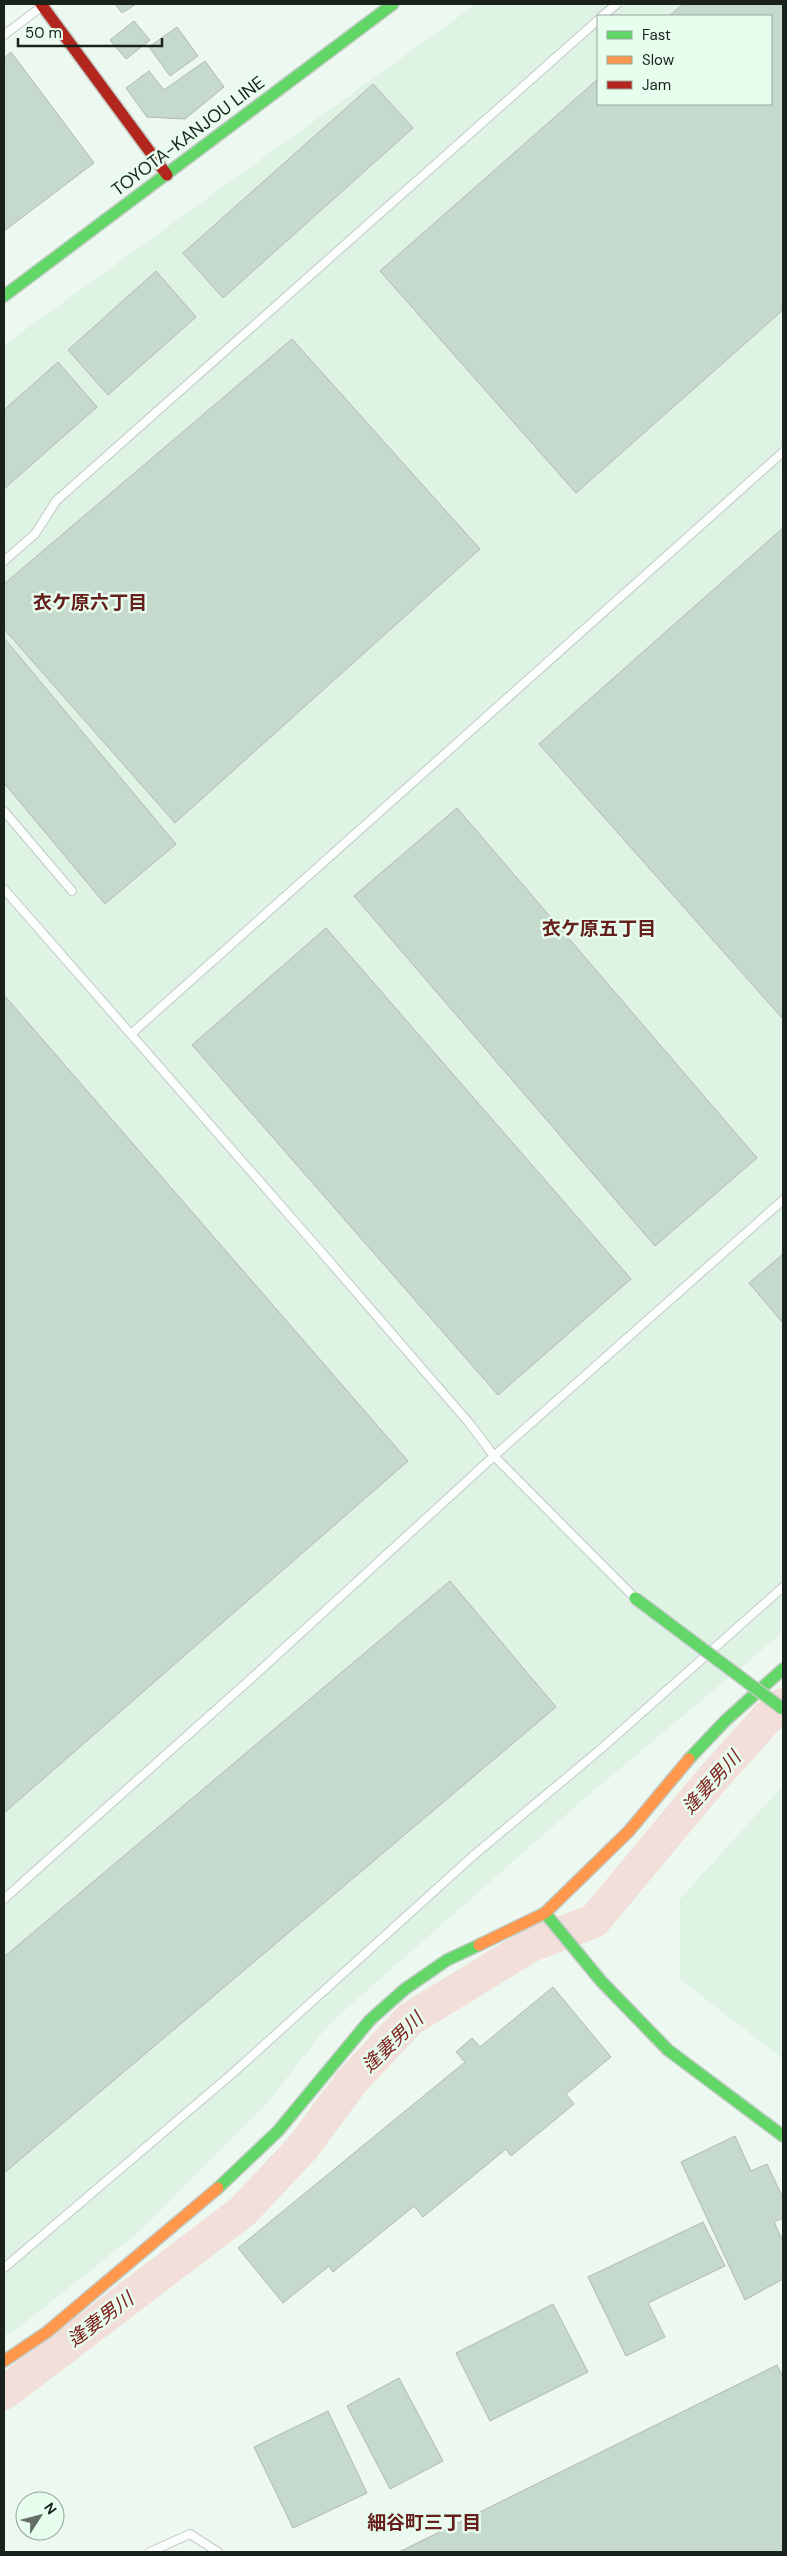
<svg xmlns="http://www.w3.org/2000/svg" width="787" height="2556" viewBox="0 0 787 2556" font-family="'DM Sans','Noto Sans JP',sans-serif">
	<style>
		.built { fill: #def3e4; fill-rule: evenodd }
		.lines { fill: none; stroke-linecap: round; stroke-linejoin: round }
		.river { stroke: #f3dfd9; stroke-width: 34 }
		.building { fill: #c6d9cd; stroke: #b0b9b3 }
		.lane-casing { stroke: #c1cac4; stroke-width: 10 }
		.fast-casing { stroke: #c1cac4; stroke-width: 14 }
		.slow-casing { stroke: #c1cac4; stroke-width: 14 }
		.jam-casing { stroke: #c1cac4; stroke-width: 14 }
		.lane { stroke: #fcfefd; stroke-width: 8 }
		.fast { stroke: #63d668; stroke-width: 11 }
		.slow { stroke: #ff974d; stroke-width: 11 }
		.jam { stroke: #b3261e; stroke-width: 11 }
		.fast-bridge-casing { stroke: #c1cac4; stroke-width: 14; stroke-linecap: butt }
		.fast-bridge { stroke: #63d668; stroke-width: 11 }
		.labels { text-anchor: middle; stroke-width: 5; stroke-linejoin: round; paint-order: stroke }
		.street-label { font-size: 18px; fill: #1a221c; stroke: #e7fdee }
		.neighbourhood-label { font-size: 19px; font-weight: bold; fill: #65201d; stroke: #e7fdee }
		.water-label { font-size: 19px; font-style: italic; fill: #7f221f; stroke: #e7fdee }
	</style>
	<rect width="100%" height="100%" fill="#ecf8f0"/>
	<path class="built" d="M476,4H783V1632L592,1792L329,2024L268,2102L141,2230L22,2325L4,2336V345ZM598,16H771V104H598Z
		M783,1785V2059L680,1979V1899Z"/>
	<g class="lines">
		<path class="river" d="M4,2393L243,2211L303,2147L352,2081L410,2019L531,1945L594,1921L713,1778L767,1718L783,1705"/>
	</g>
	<path class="building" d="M115,4H136L122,13Z
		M683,4H783V310L576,493L380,271L598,79V104H771V16H669Z
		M134,21L150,40L126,59L110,40Z
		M177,27L198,56L170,76L149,47Z
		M11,52L94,163L4,231V58Z
		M205,61L224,87L185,119L147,117L126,88L149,71L164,90Z
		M373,84L413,128L223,298L183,253Z
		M156,271L196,317L108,395L68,350Z
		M292,339L480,549L175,823L4,629V584Z
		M58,362L97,407L4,489V410Z
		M783,528V1019L539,744Z
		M4,638L176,844L105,904L4,783Z
		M457,808L757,1158L655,1246L354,896Z
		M326,928L631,1279L498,1395L192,1045Z
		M4,995L408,1461L4,1813Z
		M783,1254V1323L749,1283Z
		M450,1581L556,1707L4,2173V1957Z
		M553,1987L611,2057L566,2094L574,2104L511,2156L506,2149L423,2217L414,2206L333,2272L329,2266L283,2303L238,2248L465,2062L456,2052L472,2038L480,2047Z
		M735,2136L751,2171L767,2164L783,2198V2218L774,2222L783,2241V2279L745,2300L681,2162Z
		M703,2222L725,2266L648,2303L665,2337L626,2356L588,2277Z
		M553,2304L588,2372L490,2421L456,2353Z
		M777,2365L783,2377V2552H399Z
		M399,2378L443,2461L390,2489L347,2406Z
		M328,2411L367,2493L293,2528L254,2447Z"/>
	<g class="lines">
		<defs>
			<path id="lane" d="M602,16L617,4
				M4,35L41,7
				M4,561L35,534L56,501L598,20
				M4,811L72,891
				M4,889L324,1255L470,1424L494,1456L634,1597
				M131,1034L783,452
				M4,1899L255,1675L494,1456L783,1200
				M4,2268L233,2073L474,1855L602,1748L783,1587
				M150,2552L190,2534L218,2552"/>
			<path id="fast" d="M4,296L393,4
				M689,1759L726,1720L783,1669
				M545,1913L601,1981L668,2050L783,2136
				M218,2188L278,2131L370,2020L405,1989L447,1960L479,1945"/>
			<path id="slow" d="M479,1945L545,1913L629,1831L689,1759
				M4,2361L47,2332L218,2188"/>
			<path id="jam" d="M41,4L167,175"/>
		</defs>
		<use href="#lane" class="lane-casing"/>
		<use href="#fast" class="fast-casing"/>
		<use href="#slow" class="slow-casing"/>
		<use href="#jam" class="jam-casing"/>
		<use href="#lane" class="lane"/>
		<use href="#fast" class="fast"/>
		<use href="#slow" class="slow"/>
		<use href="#jam" class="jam"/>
		<defs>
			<path id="fast-bridge" d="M635,1598L783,1709"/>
		</defs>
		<use href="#fast-bridge" class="fast-bridge-casing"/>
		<use href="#fast-bridge" class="fast-bridge"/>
	</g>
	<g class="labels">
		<g class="street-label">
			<text transform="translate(188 136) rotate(-37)" y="6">TOYOTA-KANJOU LINE</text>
		</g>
		<g class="neighbourhood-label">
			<text x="90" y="609">衣ケ原六丁目</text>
			<text x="599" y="935">衣ケ原五丁目</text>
			<text x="424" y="2529">細谷町三丁目</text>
		</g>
		<g class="water-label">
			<text transform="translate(711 1782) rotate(-48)" y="7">逢妻男川</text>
			<text transform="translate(392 2042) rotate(-44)" y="7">逢妻男川</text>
			<text transform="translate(100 2319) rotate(-37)" y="7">逢妻男川</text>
		</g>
	</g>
	<rect width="787" height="2556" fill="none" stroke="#1a221c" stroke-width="10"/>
	<rect x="597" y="15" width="175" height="90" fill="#e7fdee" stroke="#95a59a"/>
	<rect x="607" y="31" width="25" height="8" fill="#63d668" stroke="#95a59a"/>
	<text x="642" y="40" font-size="15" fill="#1a221c">Fast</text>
	<rect x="607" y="56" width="25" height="8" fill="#ff974d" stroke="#95a59a"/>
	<text x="642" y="65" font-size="15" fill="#1a221c">Slow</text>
	<rect x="607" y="81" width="25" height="8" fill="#b3261e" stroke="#95a59a"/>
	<text x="642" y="90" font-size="15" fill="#1a221c">Jam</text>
	<g transform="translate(40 2516) rotate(54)"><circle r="24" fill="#e7fdee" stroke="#95a59a"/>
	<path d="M0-4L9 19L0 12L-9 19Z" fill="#646d66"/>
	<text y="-8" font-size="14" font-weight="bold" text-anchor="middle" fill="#1a221c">N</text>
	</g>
	<path d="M18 38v8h144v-8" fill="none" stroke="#1a221c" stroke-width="2.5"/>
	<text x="25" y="38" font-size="15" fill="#1a221c" stroke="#e7fdee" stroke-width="4" paint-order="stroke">50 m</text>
</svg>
